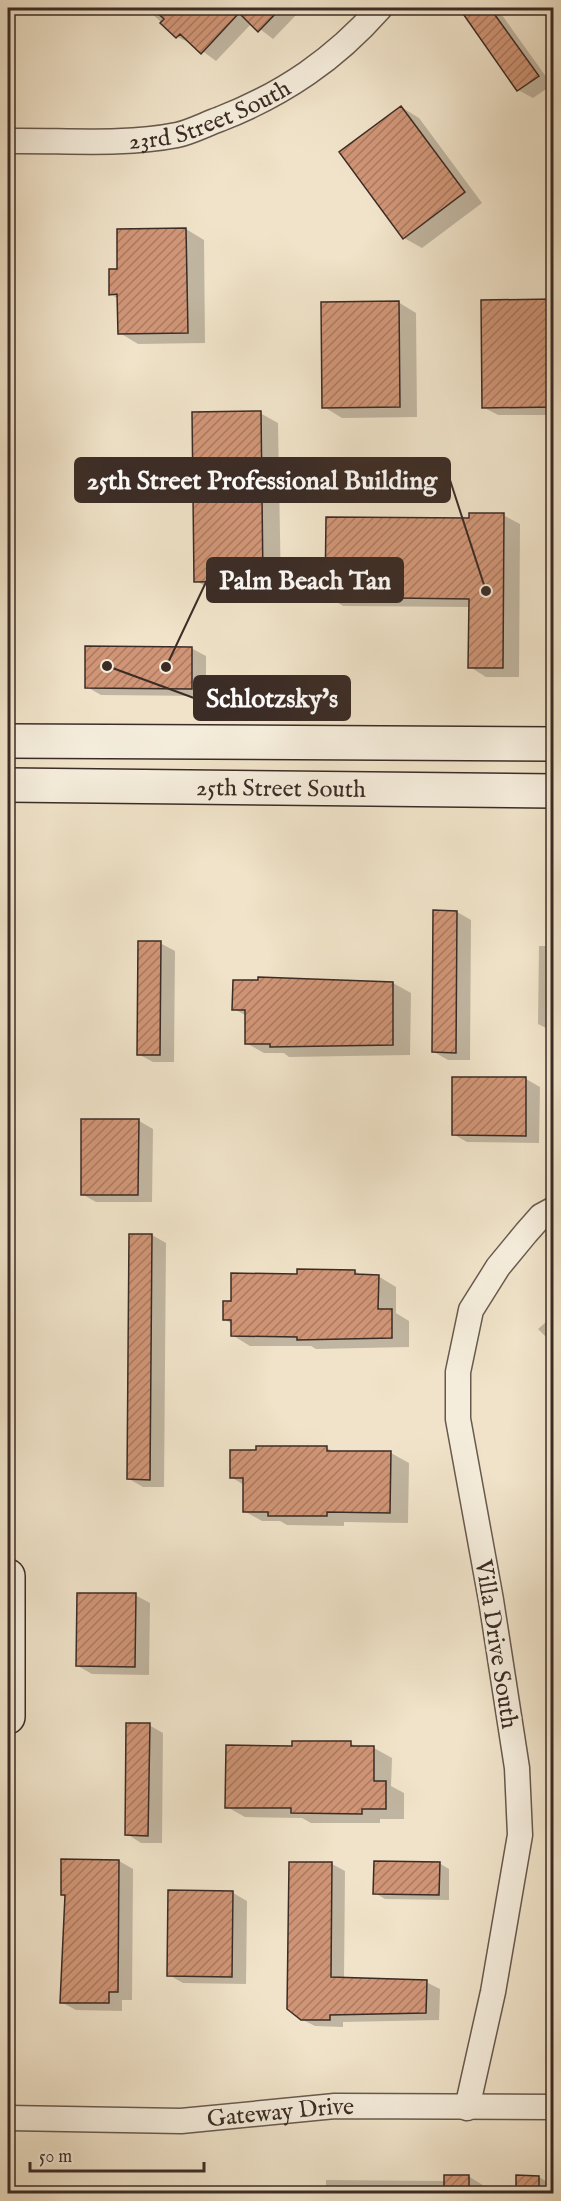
<svg xmlns="http://www.w3.org/2000/svg" width="561" height="2201" viewBox="0 0 561 2201" font-family="'IM FELL English',serif">
	<style>
		.shadow { fill: #0003 }
		.building { fill: url(#building-hatch); stroke: #3b2c26; stroke-width: 1.5 }
		.lines { fill: none; stroke-linecap: round; stroke-linejoin: round }
		.street-casing { stroke: #685a4f; stroke-width: 27 }
		.secondary-casing { stroke: #3b2c26; stroke-width: 36 }
		.street { stroke: #f5eddc; stroke-width: 24 }
		.secondary { stroke: #f5eddc; stroke-width: 33 }
		.labels { text-anchor: middle; stroke-width: 6; stroke-linejoin: round; paint-order: stroke }
		.street-label { font-size: 24px; fill: #3b2c26; stroke: #f5eddc }
		.leader { fill: none; stroke: #3b2c26; stroke-width: 2 }
		.callout-dot { fill: #3b2c26; stroke: #f5eddc; stroke-width: 2 }
		.callout { fill: #3b2c26; stroke: #3b2c26; stroke-width: 2 }
		.callout-label { font-size: 26px; text-anchor: middle; font-weight: bold; fill: #fff }
	</style>
	<defs>
		<pattern id="building-hatch" width="6" height="6" patternUnits="userSpaceOnUse" patternTransform="scale(1.5)"><rect width="6" height="6" fill="#d09576"/><path d="M-1 1l2-2M0 6l6-6M5 7l2-2" fill="none" stroke="#aa7a61"/></pattern>
	</defs>
	<rect width="100%" height="100%" fill="#f0e3c9"/>
	<filter id="stains"><feTurbulence type="fractalNoise" baseFrequency=".00333" numOctaves="4"/><feColorMatrix values="0 0 0 0 .2 0 0 0 0 .09 0 0 0 0 .02 0 0 0 .5 -.17"/></filter>
	<radialGradient id="worn" r=".72"><stop offset=".6" stop-color="#630" stop-opacity="0"/><stop offset="1" stop-color="#630" stop-opacity=".3"/></radialGradient>
	<path class="shadow" d="M146,8H293L298,13L273,39L252,23L216,61L193,44L177,37Z
		M469,8H497L552,85L533,98L518,90L463,12Z
		M539,8H554V28Z
		M401,107L419,118L482,203L422,248L404,238Z
		M554,122V138L546,128Z
		M186,229L204,240L205,343L138,344L120,333L119,299L110,294L119,270Z
		M554,300V415H498L483,407Z
		M398,302L416,313L417,417L342,418L324,407Z
		M260,413L278,423L281,590L214,591L196,581Z
		M503,515L520,524L519,677H486L470,667V607L343,606L327,596L470,519Z
		M191,648L206,656V696L101,695L87,687Z
		M435,912H457L471,920L470,1060H448L434,1052Z
		M160,943L175,951L174,1062H153L138,1054Z
		M539,946H554V1032L538,1024Z
		M260,979L393,983L411,993L410,1055L289,1057L284,1053H264L246,1043L247,1016L234,1009Z
		M526,1079L540,1087L539,1143L467,1142L453,1134Z
		M139,1121L153,1129L152,1202H96L82,1194Z
		M152,1235L166,1243L164,1487H143L129,1479Z
		M355,1271L363,1276H378L396,1287V1313L409,1321V1347L316,1349L311,1346H250L232,1335V1324L224,1319L232,1303L298,1275Z
		M554,1315V1345L538,1329Z
		M549,1434H554V1489L548,1486Z
		M327,1448L334,1452L391,1453L409,1463L408,1523L344,1522V1526L287,1525L280,1521H262L244,1511V1485L231,1477Z
		M135,1595L150,1603L149,1675L92,1674L78,1666Z
		M149,1725L163,1733L162,1843H141L127,1834Z
		M350,1743L359,1748H374L392,1758L391,1786L404,1793V1819H380V1823H311L302,1818L245,1817L227,1807L294,1747Z
		M119,1861L133,1869L132,2000H122V2011L76,2010L61,2002L66,1897L62,1895Z
		M439,1863L449,1869V1900L385,1899L375,1893Z
		M332,1864L345,1871L344,1979L426,1982L440,1989L439,2020L343,2022V2027L315,2026L301,2019Z
		M233,1893L247,1901L246,1984L183,1983L169,1975Z
		M468,2176L486,2187V2190H517L539,2177L554,2186V2194H326V2180L446,2181Z"/>
	<path class="building" d="M152,8H281L258,32L239,13L201,54L180,34L176,38L160,23L164,19Z
		M459,8H490L539,76L517,91Z
		M401,106L465,192L403,239L339,152Z
		M186,228L188,333L118,334L117,294L109,295V269H117V229Z
		M554,299V407L482,408L481,300Z
		M399,301L400,407L322,408L321,302Z
		M261,411L263,581L194,582L192,412Z
		M469,513H504L503,668H468L469,599L325,597L326,517L469,518Z
		M85,646L192,647V689L85,688Z
		M433,910L457,911L456,1053L432,1052Z
		M138,941H161L160,1055H137Z
		M258,977L393,982V1045L270,1047V1044H245V1010H232L233,980H258Z
		M452,1077H526V1136L452,1135Z
		M81,1119H139L138,1195H81Z
		M129,1234H152L150,1480L127,1479Z
		M297,1269L355,1270V1274L379,1275L378,1309H392V1338L297,1340V1337L231,1336V1320H223V1301H231V1273L297,1274Z
		M256,1446H327V1451H391L390,1513L327,1512V1516H268V1512H243V1478H230V1450H256Z
		M77,1593H136L135,1667L76,1666Z
		M126,1723H150L148,1836L125,1835Z
		M292,1741H351V1746H374V1781H386V1809H362V1814L291,1813V1808H225L226,1745L292,1746Z
		M61,1859L119,1860L118,1992H109V2003H60L65,1895H61Z
		M374,1861L440,1862L439,1895L373,1894Z
		M289,1862H332L331,1977L427,1980L426,2013L330,2015V2020H301L287,2009Z
		M168,1890L233,1891L232,1977L167,1976Z
		M444,2175H469V2193H444Z
		M516,2175L539,2176V2193H516Z"/>
	<g class="lines">
		<defs>
			<g id="street">
				<path id="s1" d="M8,141C64,140 121,146 177,135C191,132 206,124 220,119C284,94 335,59 380,8"/>
				<path d="M467,2108L493,1992L520,1835L517,1768L491,1600L458,1419V1372L471,1310L498,1267L526,1233L541,1216L554,1209"/>
				<path id="s2" d="M8,2118L181,2121L335,2106L554,2107"/>
			</g>
			<g id="secondary">
				<path d="M8,741L554,744"/>
				<path id="s3" d="M8,785L554,791"/>
				<path d="M8,1576V1717"/>
			</g>
		</defs>
		<use href="#street" class="street-casing"/>
		<use href="#secondary" class="secondary-casing"/>
		<use href="#street" class="street"/>
		<use href="#secondary" class="secondary"/>
	</g>
	<g class="labels">
		<g class="street-label">
			<text dy="8" stroke="none"><textPath href="#s1" startOffset="206">23rd Street South</textPath></text>
			<text dy="8" stroke="none"><textPath href="#s3" startOffset="273">25th Street South</textPath></text>
			<text transform="translate(497 1644) rotate(81)" y="8">Villa Drive South</text>
			<text dy="8" stroke="none"><textPath href="#s2" startOffset="273">Gateway Drive</textPath></text>
		</g>
	</g>
	<path class="leader" d="M486 591L450 480M166 667L207 580M107 666L194 698"/>
	<g class="callout-dot">
		<circle cx="486" cy="591" r="6"/>
		<circle cx="166" cy="667" r="6"/>
		<circle cx="107" cy="666" r="6"/>
	</g>
	<g class="callout">
		<rect x="75" y="458" width="375" height="44" rx="6"/>
		<rect x="207" y="558" width="196" height="44" rx="6"/>
		<rect x="194" y="676" width="156" height="44" rx="6"/>
	</g>
	<g class="callout-label">
		<text x="262" y="489">25th Street Professional Building</text>
		<text x="305" y="589">Palm Beach Tan</text>
		<text x="272" y="707">Schlotzsky's</text>
	</g>
	<rect width="561" height="2201" fill="none" stroke="#f0e3c9" stroke-width="30"/>
	<rect x="9" y="9" width="543" height="2183" fill="none" stroke="#3b2c26" stroke-width="3"/>
	<rect x="15" y="15" width="531" height="2171" fill="none" stroke="#3b2c26" stroke-width="1.5"/>
	<path d="M30 2162v9h174v-9" fill="none" stroke="#3b2c26" stroke-width="3"/>
	<text x="39" y="2162" font-size="18" fill="#3b2c26" stroke="#f5eddc" stroke-width="4.5" paint-order="stroke">50 m</text>
	<rect width="100%" height="100%" filter="url(#stains)"/>
	<rect width="100%" height="100%" fill="url(#worn)"/>
</svg>
